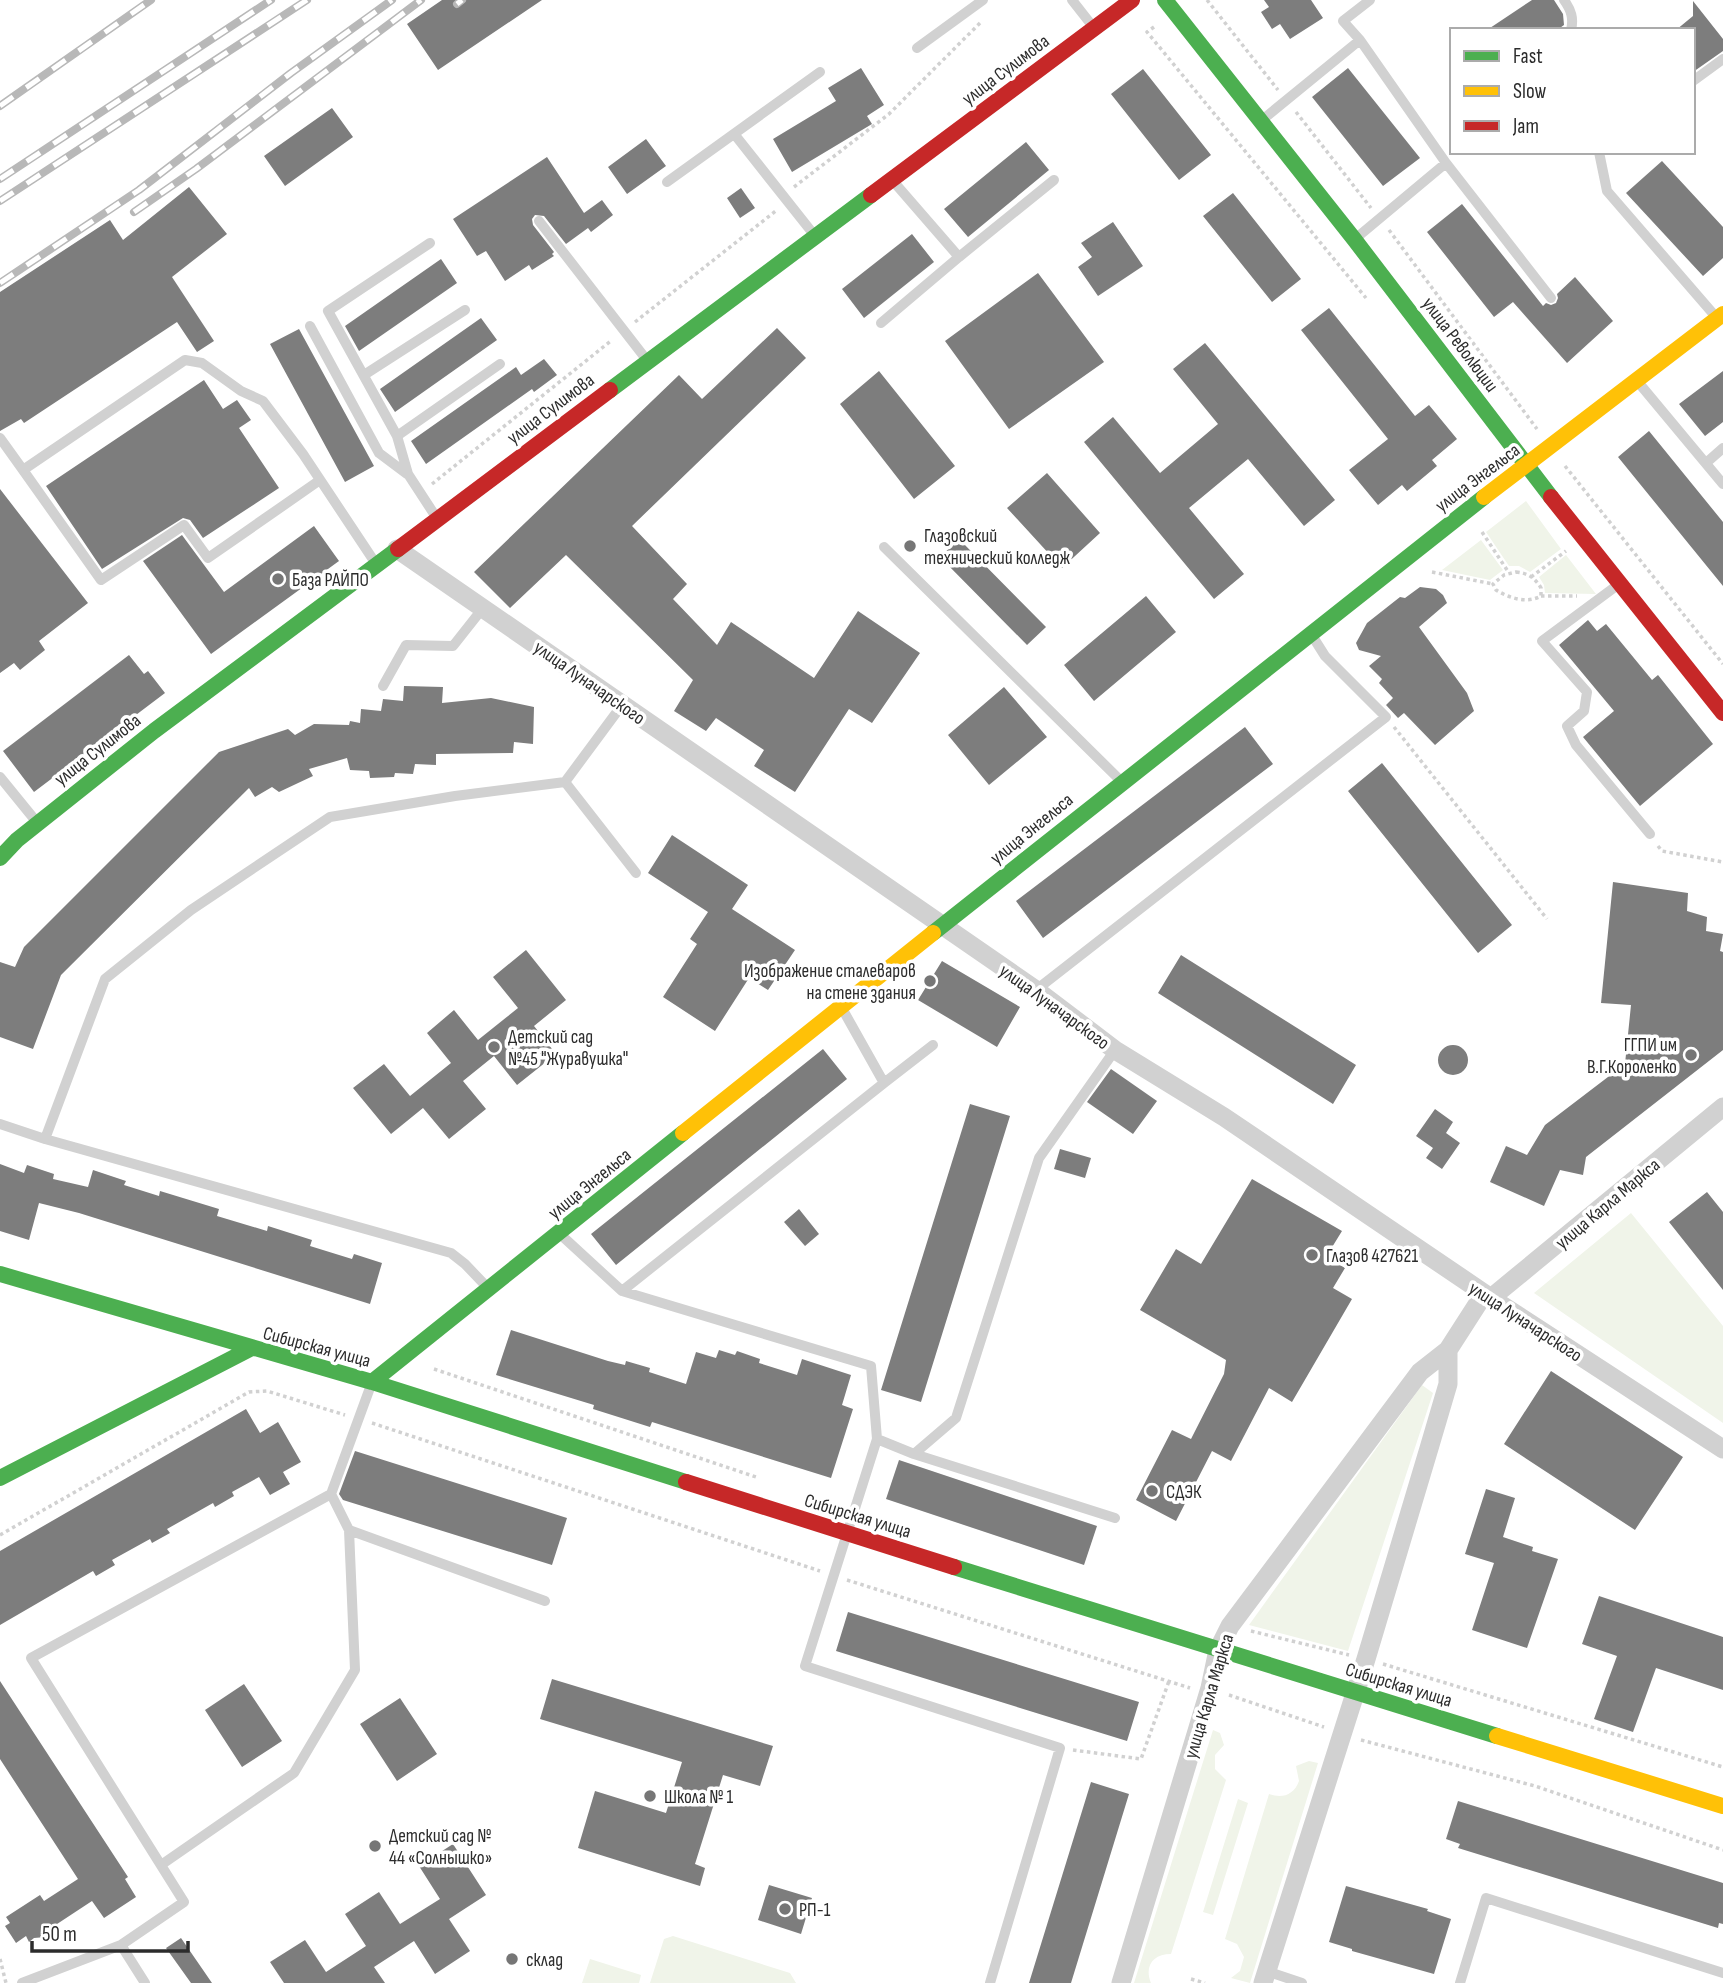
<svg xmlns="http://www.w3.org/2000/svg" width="1723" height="1983" viewBox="0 0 1723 1983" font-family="'Sofia Sans Condensed',sans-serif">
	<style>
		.green { fill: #f0f4e9 }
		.building { fill: #7d7d7d }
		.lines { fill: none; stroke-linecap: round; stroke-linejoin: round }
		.path { stroke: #d1d1d1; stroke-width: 3.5; stroke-dasharray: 3.5 3.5; stroke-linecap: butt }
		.lane { stroke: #d1d1d1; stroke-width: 10 }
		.street { stroke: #d1d1d1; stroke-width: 19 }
		.fast { stroke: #4caf50; stroke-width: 16 }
		.slow { stroke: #ffc107; stroke-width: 16 }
		.jam { stroke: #c62828; stroke-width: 16 }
		.rail-casing { stroke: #b8b8b8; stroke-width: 8 }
		.rail { stroke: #fff; stroke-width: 5; stroke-dasharray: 16; stroke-linecap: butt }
		.poi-dot { fill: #767676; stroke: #fff; stroke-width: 2.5 }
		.labels { text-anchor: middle; stroke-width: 7; stroke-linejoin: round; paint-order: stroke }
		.street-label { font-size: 19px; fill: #2c2c2c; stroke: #fff }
		.poi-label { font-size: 19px; fill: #2c2c2c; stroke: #fff; text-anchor: start }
	</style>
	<rect width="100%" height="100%" fill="#fff"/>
	<path class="green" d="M1526,501L1561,549L1530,572L1519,566H1509L1486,532Z
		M1481,540L1503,570L1490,580L1442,570Z
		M1566,555L1596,594L1545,593L1544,585L1539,577Z
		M1631,1213L1723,1326V1423L1534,1293Z
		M1422,1385L1433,1393L1348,1651L1249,1625Z
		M1213,1730L1220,1733L1224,1745L1215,1755V1769L1226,1780L1171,1954C1153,1954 1144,1966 1151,1983H1134Z
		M1309,1761L1318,1763L1250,1983L1231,1978L1240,1971L1244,1957L1237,1944L1225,1939L1269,1794C1282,1799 1294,1795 1299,1781L1296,1766Z
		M1238,1799L1248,1803L1213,1915L1203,1912Z
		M673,1936L790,1973L796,1983H650L664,1939Z
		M590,1959L641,1975L639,1983H582Z"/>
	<path class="building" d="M442,0H542L438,70L407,24Z
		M1264,0H1311L1323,18L1290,39L1280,24L1272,29L1261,12L1269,7Z
		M1532,0H1554L1563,14L1564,25L1557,30H1487Z
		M1693,1L1723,39V51L1693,72V30H1676L1693,16Z
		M861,68L884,105L867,116L872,124L792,172L773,139L836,101L828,88Z
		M1348,68L1420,158L1383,186L1312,97Z
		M1143,69L1211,155L1179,180L1111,94Z
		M332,108L353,137L285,186L264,156Z
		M646,139L666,166L627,194L608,167Z
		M1026,142L1049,170L968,237L944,209Z
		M547,157L584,213L602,200L613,215L591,232L588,228L566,244L544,216L535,215L532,219L533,225L554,252L552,254L554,256L532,270L529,265L505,281L486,251L477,256L453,219Z
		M1662,161L1723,227V258L1703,276L1626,193Z
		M189,187L227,234L172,277L214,341L197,352L177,322L24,423L21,419L0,431V292L110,220L123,240Z
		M741,188L755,208L740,218L727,198Z
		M1233,193L1301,279L1272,302L1203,216Z
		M1462,204L1543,306L1546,303L1551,305L1556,303L1558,298L1557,294L1575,277L1613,321L1567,363L1513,302L1494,317L1427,232Z
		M1113,222L1143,266L1098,296L1078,267L1092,257L1081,243Z
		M912,234L934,262L864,318L842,289Z
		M441,259L457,283L359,351L345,326Z
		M1038,273L1104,362L1009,429L945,341Z
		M1329,308L1415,416L1429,405L1457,439L1432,460L1437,466L1407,491L1402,485L1378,505L1349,470L1388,439L1301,330Z
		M481,318L497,340L395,412L380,389Z
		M777,328L806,358L632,526L687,584L673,599L717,645L731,622L814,678L858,611L920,653L872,723L849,709L795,792L754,766L764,750L716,718L706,731L674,711L693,680L566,555L510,608L474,572L679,375L702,399Z
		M299,329L374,466L345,482L270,344Z
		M1205,343L1335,500L1304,526L1248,459L1189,508L1244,574L1214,599L1084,442L1113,417L1160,473L1218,424L1173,369Z
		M544,359L557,375L534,392L532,389L426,464L411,441L516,367L521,375Z
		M879,371L955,466L914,499L840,404Z
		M1723,371V422L1705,436L1679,404Z
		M204,380L223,409L237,400L251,420L239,428L279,488L203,538L190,520L183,518L102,569L46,486Z
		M1649,431L1723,522V586L1618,457Z
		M1047,473L1100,533L1062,568L1007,508Z
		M0,489L88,603L39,641L45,650L20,670L14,663L0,673Z
		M314,526L339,561L211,654L143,561L182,535L224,592Z
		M959,539L1046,627L1027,645L940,557Z
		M1420,587L1436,589L1443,595L1447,603L1419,627L1467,693L1474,711L1435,745L1404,713L1398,718L1386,705L1393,698L1379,683L1382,679L1369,666L1381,656L1359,650L1356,643L1367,623L1400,597L1405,598Z
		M1146,596L1176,632L1094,701L1064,665Z
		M1588,620L1597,631L1606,624L1652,680L1658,675L1713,744L1640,806L1583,737L1614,711L1559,645Z
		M129,655L144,674L148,671L165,693L34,792L3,751Z
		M404,686L443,687L442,703L491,698L534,707L533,744L514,742L513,753L436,754V765L415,764L413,774L395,773L394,777L370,778L369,771L350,770L347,758L309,769L313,776L279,792L272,787L255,797L249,788L61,975L33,1049L0,1037V962L15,967L24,947L219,752L288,729L295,735L314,724L349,725L350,721L360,723L361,709L381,711L383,699L403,701Z
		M1004,687L1047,737L989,785L948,735Z
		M1245,727L1273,764L1043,938L1016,901Z
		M1382,763L1512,925L1478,953L1348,791Z
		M672,835L748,885L732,909L795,950L768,990L749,978L715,1031L663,997L697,944L690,939L708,912L648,873Z
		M1613,882L1688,893L1687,911L1707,917L1706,931L1723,934L1720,951L1723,952V1050L1586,1157L1583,1175L1560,1170L1544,1206L1490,1182L1506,1146L1527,1155L1545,1125L1625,1064L1631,1005L1601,1003Z
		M526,950L566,1000L534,1026L556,1054L517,1085L494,1056L463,1081L486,1109L449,1139L423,1108L391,1134L353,1088L384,1064L410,1096L451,1063L427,1033L454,1010L478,1040L518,1008L493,977Z
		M1181,955L1356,1065L1333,1104L1158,993Z
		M942,961L1020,1007L997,1047L918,1000Z
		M1438 1060a15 15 0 1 1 30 0a15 15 0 1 1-30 0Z
		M823,1049L847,1079L616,1265L591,1234Z
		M1111,1069L1157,1101L1133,1134L1087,1102Z
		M970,1104L1010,1116L921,1402L881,1390Z
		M1435,1109L1453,1122L1446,1133L1460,1143L1442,1169L1426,1158L1433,1148L1416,1136Z
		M1060,1149L1091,1158L1085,1178L1054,1169Z
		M0,1164L24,1173L27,1165L54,1174L53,1179L88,1187L93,1170L126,1181L124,1185L159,1196L160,1191L219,1209L217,1216L267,1231L268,1226L312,1240L310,1246L352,1259L354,1254L382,1263L370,1304L79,1213L39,1203L29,1240L0,1231Z
		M1252,1179L1342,1231L1326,1257L1345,1268L1333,1288L1352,1299L1292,1402L1269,1388L1231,1461L1212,1451L1176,1521L1136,1500L1172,1430L1191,1439L1224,1374L1226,1360L1140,1310L1176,1249L1201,1264Z
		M1707,1192L1723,1212V1290L1669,1222Z
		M799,1209L819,1234L805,1246L784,1222Z
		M511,1330L608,1361L625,1365L626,1361L650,1368L649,1372L686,1384L696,1352L716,1358L719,1350L735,1355L737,1351L760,1359L759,1363L797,1375L802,1359L851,1375L842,1405L853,1409L831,1478L652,1422L650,1427L593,1409L594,1405L496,1375Z
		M1551,1371L1683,1457L1635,1530L1504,1444Z
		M246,1409L260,1433L278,1422L301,1462L283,1472L290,1484L270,1495L259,1477L232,1492L234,1496L215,1507L213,1503L167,1529L170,1533L152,1543L150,1539L112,1560L115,1565L96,1576L93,1571L0,1625V1551Z
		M355,1451L567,1518L552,1565L343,1500L339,1494Z
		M899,1460L1097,1526L1084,1565L886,1499Z
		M1486,1489L1515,1498L1503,1537L1533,1547L1532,1551L1558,1559L1527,1648L1472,1630L1494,1563L1465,1554Z
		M1599,1596L1723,1637V1690L1656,1668L1633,1732L1594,1719L1617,1656L1582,1644Z
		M848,1612L1139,1702L1127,1741L836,1651Z
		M552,1679L773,1746L760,1786L723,1775L695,1864L705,1868L700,1886L578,1848L595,1791L666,1813L682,1762L540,1719Z
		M0,1681L128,1877L125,1879L136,1897L104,1918L92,1901L54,1926L46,1937L34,1938L29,1942L26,1936L16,1943L5,1926L10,1923L6,1917L40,1895L44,1901L78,1879L0,1759Z
		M244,1684L282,1741L242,1767L205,1710Z
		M400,1698L437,1754L397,1781L360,1724Z
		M1091,1782L1129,1794L1071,1983H1029Z
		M1458,1801L1723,1883V1924L1719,1923L1718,1928L1458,1848L1460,1844L1446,1839Z
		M453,1844L486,1895L449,1919L470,1951L435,1974L414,1941L374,1967L385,1983H284L270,1962L305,1940L326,1972L366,1946L345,1914L379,1892L400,1924L440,1899L419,1866Z
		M769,1885L812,1898L801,1934L758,1920Z
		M1346,1886L1428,1909L1427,1911L1451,1919L1434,1974L1352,1951V1949L1329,1942Z
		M181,1938L212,1983H191L166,1948Z"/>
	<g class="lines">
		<path class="path" d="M1207,0L1278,90
			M1154,27L1147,32L1366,298
			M1296,112L1371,208
			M794,187L889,114L982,21
			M1389,230L1537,429
			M635,322L777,210
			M1565,466L1723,664
			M432,484L612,340
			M1482,532L1509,573
			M1432,572L1493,584
			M1516,572C1528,573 1535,578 1541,588V596C1527,604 1509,598 1496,590L1493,584L1504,575Z
			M1531,577L1566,551
			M1541,596H1577
			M1394,727L1547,919
			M1658,846L1662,851L1723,862
			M434,1369L759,1478
			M372,1423L820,1571
			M0,1535L249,1392L267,1391L345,1415
			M847,1580L1190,1688
			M1251,1631L1349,1655
			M1383,1664L1723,1767
			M1229,1695L1324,1727
			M1361,1740L1535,1786L1723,1850
			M1073,1750L1141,1759L1169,1681
			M0,1959L6,1983
			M1191,1979L1205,1983"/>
		<path class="lane" d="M1072,0L1094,28
			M1564,0C1571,10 1574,18 1571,30
			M1360,40L1343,21L1370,0
			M917,48L983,0
			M1693,81L1723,59
			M1262,120L1360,40L1446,163
			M735,135L815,236
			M1599,152L1607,191L1716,317
			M667,182L820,72
			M539,221L646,359
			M1355,239L1446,163L1551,298
			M430,243L328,311L397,436L408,474L436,517
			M959,257L1054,180
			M881,323L959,257L893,181
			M310,326L379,453L407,474
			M364,375L465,310
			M1638,382L1723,484
			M397,436L500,364
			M0,438L23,470L185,360L202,363L241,391L263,401L303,454L376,564
			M1706,463L1723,448
			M23,470L101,580L184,525L208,558L320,480
			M884,547L1120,780
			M1619,584L1542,641L1587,692L1584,711L1567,726L1576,745L1650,834
			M383,686L406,645L453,646L483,608
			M0,777L35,820
			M565,782L636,873
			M1036,990L1386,717L1325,656L1313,637
			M843,1010L884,1083L622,1291L871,1366L877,1439
			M884,1083L933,1045
			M0,1124L45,1139L451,1253L465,1264L486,1286
			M45,1139L105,979L191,910L330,817L455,796L565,782L622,705
			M561,1235L622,1291
			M914,1454L956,1418L1039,1158L1115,1050
			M331,1494L349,1530L545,1601
			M161,1865L294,1773L355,1670L349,1530
			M121,1945L145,1983
			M1266,1971L1302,1983
			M22,1983L121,1945L184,1902L31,1658L331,1494L371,1385
			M990,1983L1060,1748L805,1666L877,1439L914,1454L1115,1518
			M1460,1983L1486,1898L1723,1973"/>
		<path class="street" d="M397,549L1036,990L1115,1050L1224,1117L1491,1298L1723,1449
			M1491,1298L1723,1107
			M1121,1983L1210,1688L1218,1650L1230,1626L1420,1372L1448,1350L1484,1294
			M1263,1983L1366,1659L1430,1445L1448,1384V1350"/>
		<path class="fast" d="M1165,0L1354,239L1551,497
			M610,390L871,195
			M0,858L17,840L154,731L398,549
			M933,933L1484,497
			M0,1274L372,1382L686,1482
			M372,1382L683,1133
			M0,1478L252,1348
			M954,1567L1497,1736"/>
		<path class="slow" d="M1484,497L1723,314
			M683,1133L933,933
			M1497,1736L1723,1806"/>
		<path class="jam" d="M871,195L1132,0
			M1551,497L1723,713
			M398,549L610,390
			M686,1482L954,1567"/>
		<defs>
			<path id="rail" d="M457,4L462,0
				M0,106L151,0
				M0,179L271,0
				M0,201L307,0
				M134,212L196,169L421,0
				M0,283L139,190L291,73L392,0"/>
		</defs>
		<use href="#rail" class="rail-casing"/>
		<use href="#rail" class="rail"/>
	</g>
	<g class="poi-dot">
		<circle cx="910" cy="546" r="7"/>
		<circle cx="278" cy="579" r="7"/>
		<circle cx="930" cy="981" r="7"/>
		<circle cx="494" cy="1047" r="7"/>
		<circle cx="1691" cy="1055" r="7"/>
		<circle cx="1312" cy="1255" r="7"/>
		<circle cx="1152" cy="1491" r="7"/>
		<circle cx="650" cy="1796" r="7"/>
		<circle cx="375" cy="1846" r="7"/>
		<circle cx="785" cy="1909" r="7"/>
		<circle cx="512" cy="1959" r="7"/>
	</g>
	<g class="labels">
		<g class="street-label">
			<text transform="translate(1005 69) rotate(-37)" y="7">улица Сулимова</text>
			<text transform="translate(1461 344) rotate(53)" y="7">улица Революции</text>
			<text transform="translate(550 408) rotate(-37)" y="7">улица Сулимова</text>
			<text transform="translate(1477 477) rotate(-37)" y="7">улица Энгельса</text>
			<text transform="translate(590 682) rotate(35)" y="7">улица Луначарского</text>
			<text transform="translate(97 749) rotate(-38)" y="7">улица Сулимова</text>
			<text transform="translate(1031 828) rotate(-39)" y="7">улица Энгельса</text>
			<text transform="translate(1055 1006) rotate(36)" y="7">улица Луначарского</text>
			<text transform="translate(589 1183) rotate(-39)" y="7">улица Энгельса</text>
			<text transform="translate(1607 1203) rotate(-40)" y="7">улица Карла Маркса</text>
			<text transform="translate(1526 1321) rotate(33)" y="7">улица Луначарского</text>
			<text transform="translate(317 1346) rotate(15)" y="7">Сибирская улица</text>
			<text transform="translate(858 1515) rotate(17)" y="7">Сибирская улица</text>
			<text transform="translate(1399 1684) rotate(17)" y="7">Сибирская улица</text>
			<text transform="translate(1208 1696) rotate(-73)" y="7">улица Карла Маркса</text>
		</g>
		<g class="poi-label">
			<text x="924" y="542">Глазовский<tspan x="924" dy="22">технический колледж</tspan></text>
			<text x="292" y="586">База РАЙПО</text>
			<text x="916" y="977" text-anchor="end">Изображение сталеваров<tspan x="916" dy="22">на стене здания</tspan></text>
			<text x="508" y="1043">Детский сад<tspan x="508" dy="22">№45 "Журавушка"</tspan></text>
			<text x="1677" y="1051" text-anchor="end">ГГПИ им<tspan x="1677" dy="22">В.Г.Короленко</tspan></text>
			<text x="1326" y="1262">Глазов 427621</text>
			<text x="1166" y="1498">СДЭК</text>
			<text x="664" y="1803">Школа № 1</text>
			<text x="389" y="1842">Детский сад №<tspan x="389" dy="22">44 «Солнышко»</tspan></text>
			<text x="799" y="1916">РП-1</text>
			<text x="526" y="1966">склад</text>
		</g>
	</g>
	<rect x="1450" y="28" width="245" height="126" fill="#ffffff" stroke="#ababab" stroke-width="2"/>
	<rect x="1464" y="51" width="35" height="10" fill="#4caf50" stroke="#ababab" stroke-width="2"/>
	<text x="1513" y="63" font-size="21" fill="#2c2c2c">Fast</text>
	<rect x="1464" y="86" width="35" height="10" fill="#ffc107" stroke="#ababab" stroke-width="2"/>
	<text x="1513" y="98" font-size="21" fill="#2c2c2c">Slow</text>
	<rect x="1464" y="121" width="35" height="10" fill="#c62828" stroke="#ababab" stroke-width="2"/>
	<text x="1513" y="133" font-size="21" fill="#2c2c2c">Jam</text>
	<path d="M32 1941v10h156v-10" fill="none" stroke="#2c2c2c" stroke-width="3.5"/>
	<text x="42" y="1941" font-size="21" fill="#2c2c2c" stroke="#ffffff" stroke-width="5" paint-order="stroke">50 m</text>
</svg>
